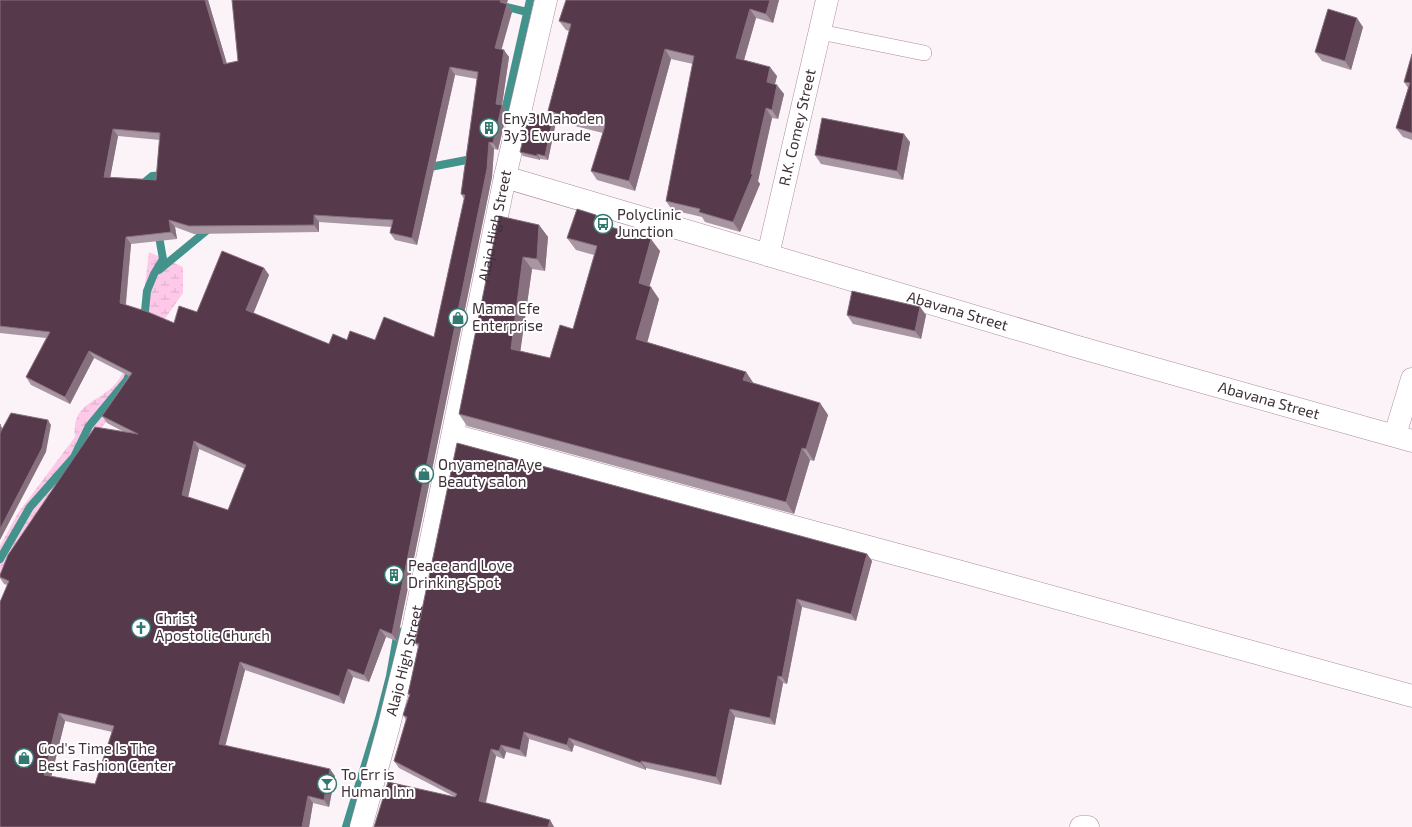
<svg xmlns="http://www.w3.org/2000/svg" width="1412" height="827" viewBox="0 0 1412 827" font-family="'Exo 2',sans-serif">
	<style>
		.wetland { fill: url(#wetland-marsh) }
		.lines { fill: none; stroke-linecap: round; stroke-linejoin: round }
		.stream { stroke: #44928c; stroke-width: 8 }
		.service-casing { stroke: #ac8b9e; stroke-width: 16 }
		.minor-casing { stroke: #ac8b9e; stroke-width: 23 }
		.service { stroke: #fff; stroke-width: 15 }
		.minor { stroke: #fff; stroke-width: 22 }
		.wall { fill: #a896a2; fill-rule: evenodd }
		.shaded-wall { fill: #88717f }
		.building { fill: #56394b; stroke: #88717f; fill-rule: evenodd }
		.labels { text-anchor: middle; stroke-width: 4; stroke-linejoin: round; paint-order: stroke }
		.poi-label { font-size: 15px; fill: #3f3139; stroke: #fff; text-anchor: start }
		.street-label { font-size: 15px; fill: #3f3139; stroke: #fff }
	</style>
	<defs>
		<pattern id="wetland-marsh" width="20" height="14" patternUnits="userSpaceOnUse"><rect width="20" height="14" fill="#fec9e8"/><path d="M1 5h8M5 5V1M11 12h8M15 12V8" fill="none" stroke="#dbadc8"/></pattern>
	</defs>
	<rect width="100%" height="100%" fill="#fbf3f8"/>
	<path class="wetland" d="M149,252L183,267V293L162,323L131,385L0,576V546L18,513L75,437C71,398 104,405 121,376C141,342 144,291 149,252Z"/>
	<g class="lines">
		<path class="stream" d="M499,5L527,12
			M503,120L530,0
			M425,168L477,158
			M140,186L152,176L167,175
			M159,270L211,227
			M144,321L147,291L154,274L163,259L158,231
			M0,559L30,507L74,457L89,426L127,380L132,367
			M346,827L379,719L390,676L398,631"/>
		<defs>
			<path id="service" d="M820,32L924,53"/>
			<g id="minor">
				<path id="s1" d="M505,177L1078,347L1412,441"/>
				<path id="s2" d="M768,255L827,0"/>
				<path d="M453,435L962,572L1412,696"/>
				<path d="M1395,435L1412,379"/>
				<path id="s3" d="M361,827L388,729L413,628L505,177L546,0"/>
				<path d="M1081,827H1088"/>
			</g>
		</defs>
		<use href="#service" class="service-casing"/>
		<use href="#minor" class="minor-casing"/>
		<use href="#service" class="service"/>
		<use href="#minor" class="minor"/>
	</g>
	<path class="wall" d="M0,0H208L227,64L507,4L512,12L501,49L509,57L502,105L507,112L498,150L494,149L492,177L397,641L386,637L369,682L353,677L344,704L245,670L225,745L335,776L329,807L313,803L309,827H0L7,585L4,584L0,578V575L124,432L107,423L102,416L129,376L94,358L70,404L31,385L26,377L46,338L0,333ZM455,75L477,79L461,194L464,199L434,337L375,340H347L329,344L253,313L269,275L264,268L197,312L174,323L126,305L131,244L177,239L175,227L194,234L319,232V222L392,227L390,233L395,240L417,245ZM118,136L160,140L156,180L110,177ZM199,449L245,469L228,510L188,497ZM65,721L112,732L95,784L51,776Z
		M779,0L773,23L756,18L744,60L777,76L775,84L784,94L778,119L772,118L758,181L760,184L740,232L705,222L702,217L672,210L666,201L693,64L671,59L635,191L597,180L591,171L603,133L555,121L548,111L569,31L566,30L559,21Z
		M1363,27L1351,70L1322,61L1315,52Z
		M1412,54V140L1403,137L1396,128L1408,88L1404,82Z
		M556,122L548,160L540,159V160L523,156L520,152Z
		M910,142L903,180L821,164L815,155Z
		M596,215L603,225L660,251L649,286L659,299L647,342L746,372L754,384L820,403L828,415L814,461L810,460L794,514L467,426L459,414L499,216L539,225L548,237L545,271L532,269L520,351L550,358L573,329L594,255L576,250L567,238Z
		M920,307L926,315L921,339L853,324L847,315Z
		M867,554L872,561L856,621L802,607L787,684L783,683L775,725L735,717L721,785L646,768V770L574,745L572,752L529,739L526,757L506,752L504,759L496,756L486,803L550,820L554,827H374L455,797L399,768L394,761L406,720L403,715L409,696L408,694L418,647L415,643Z"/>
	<path class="shaded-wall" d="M205,0H208L229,71L224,64Z
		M501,0H508L505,9L500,2Z
		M770,0H779L773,23L766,14Z
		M507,4L512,12L500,55L495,48Z
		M750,9L756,18L742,67L736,58Z
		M1357,18L1363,27L1351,70L1345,61Z
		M665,49L671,59L635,191L629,181Z
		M504,50L509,57L502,105L507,112L498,150L493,143L496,104Z
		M450,67L455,75L417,245L412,238Z
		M770,67L777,76L773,91L767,82Z
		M777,85L784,94L778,119L772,110Z
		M766,108L772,118L758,181L760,184L740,232L733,222L751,174Z
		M553,118L556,122L548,160L545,156Z
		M113,129L118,136L109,184L104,177Z
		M904,134L910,142L903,180L897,171Z
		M489,142L494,149L492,177L397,641L392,634Z
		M537,154L540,159V160L537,156Z
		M314,215L319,222V232L314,225Z
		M596,215L604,226L594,222Z
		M169,220L175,227L177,239L171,232Z
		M539,225L548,237L545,271L537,259Z
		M126,237L131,244L125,310L120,303Z
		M651,239L660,251L647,295L639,283Z
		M523,257L532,269L519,361L511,349Z
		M264,268L269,275L252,317L246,310Z
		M651,287L659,299L645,351L636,339Z
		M920,307L926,315L921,339L915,331Z
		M89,351L94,358L70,404L65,397Z
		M746,372L754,384L743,380Z
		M820,403L828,415L814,461L806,449Z
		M48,420L51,425L46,452L0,540V529Z
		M0,425L3,429L0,433Z
		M194,441L199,449L187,502L182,495Z
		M802,448L810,460L794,514L786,502Z
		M867,554L872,561L856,621L851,614Z
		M797,599L802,607L787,684L782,677Z
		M380,629L386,637L369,682L364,675Z
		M240,662L245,670L224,751L219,744Z
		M348,669L353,677L344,704L339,696Z
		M778,676L783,683L775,725L770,718Z
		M730,709L735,717L721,785L716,777Z
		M59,713L65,721L50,782L44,775Z
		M524,732L529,739L526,757L520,750Z
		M569,738L574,745L572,752L567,745Z
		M501,745L506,752L504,759L499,751Z
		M491,749L496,756L484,809L479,801Z
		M641,761L646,768V770L641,763Z
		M330,769L335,776L329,807L324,800Z
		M308,796L313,803L309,827H302Z
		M550,820L554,827H548Z"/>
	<path class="building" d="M0,0H205L224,64L238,61L232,0H501L500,2L507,4L495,48L504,50L496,104L502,105L493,143L489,142L487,169L392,634L380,629L364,675L348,669L339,696L240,662L219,744L330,769L324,800L308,796L302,827H0V602L9,581L0,577V575L8,555L95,427L138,434L102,416L132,373L89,351L65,397L26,377L50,332L0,326ZM450,67L478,72L461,194L465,195L434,337L384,317L375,340L350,331L347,340L333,334L329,344L246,310L264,268L222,251L197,312L179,306L174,323L148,312L120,303L126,237L171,232L169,220L189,226L314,225V215L393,220L390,233L412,238ZM113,129L160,133L156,180L104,177ZM194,441L246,465L228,510L182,495ZM59,713L114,726L95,784L44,775Z
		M566,0H770L766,14L750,9L736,58L770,67L767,82L777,85L772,110L766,108L751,174H753L733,222L699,212L700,209L666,201L694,56L665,49L629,181L591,171L605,126L548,111L571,24L559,21Z
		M1328,9L1357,18L1345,61L1315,52Z
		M1412,54V133L1396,128L1410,83L1404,82Z
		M529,113L553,118L545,156L537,154V156L520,152Z
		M822,118L904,134L897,171L815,155Z
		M577,209L596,215L594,222L651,239L639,283L651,287L636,339L746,372L743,380L820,403L806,449L802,448L786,502L459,414L499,216L539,225L537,259L523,257L511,349L550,358L560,325L573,329L597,246L567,238Z
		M852,291L920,307L915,331L847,315Z
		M11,413L48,420L42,448L0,529V424V433Z
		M457,443L867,554L851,614L797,599L782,677L778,676L770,718L730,709L716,777L641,761V763L569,738L567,745L524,732L520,750L501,745L499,751L491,749L479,801L550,820L548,827H374L388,782L455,797L457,794L394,761L407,717L403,715L410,694H408L419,644L415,643Z"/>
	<defs>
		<symbol id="building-ring" viewBox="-11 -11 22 22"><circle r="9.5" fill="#fff" stroke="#327972" stroke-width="1.5"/><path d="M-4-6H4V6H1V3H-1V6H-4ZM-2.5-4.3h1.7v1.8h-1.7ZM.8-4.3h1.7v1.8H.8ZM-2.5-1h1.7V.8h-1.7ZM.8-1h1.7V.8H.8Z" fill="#327972"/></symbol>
		<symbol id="bus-ring" viewBox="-11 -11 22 22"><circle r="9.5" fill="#fff" stroke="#327972" stroke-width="1.5"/><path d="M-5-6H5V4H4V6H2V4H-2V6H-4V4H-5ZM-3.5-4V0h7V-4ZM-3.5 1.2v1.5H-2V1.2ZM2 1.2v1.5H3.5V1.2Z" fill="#327972"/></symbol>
		<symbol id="shop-ring" viewBox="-11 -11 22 22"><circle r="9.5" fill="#fff" stroke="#327972" stroke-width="1.5"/><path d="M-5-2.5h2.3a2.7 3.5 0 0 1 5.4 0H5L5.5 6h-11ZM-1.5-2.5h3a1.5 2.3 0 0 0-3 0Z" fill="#327972"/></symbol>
		<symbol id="church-ring" viewBox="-11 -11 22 22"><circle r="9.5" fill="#fff" stroke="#327972" stroke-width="1.5"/><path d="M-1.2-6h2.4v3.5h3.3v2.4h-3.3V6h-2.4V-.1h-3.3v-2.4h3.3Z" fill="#327972"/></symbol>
		<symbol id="bar-ring" viewBox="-11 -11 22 22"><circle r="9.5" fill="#fff" stroke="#327972" stroke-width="1.5"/><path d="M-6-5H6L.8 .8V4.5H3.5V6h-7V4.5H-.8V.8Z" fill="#327972"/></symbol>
	</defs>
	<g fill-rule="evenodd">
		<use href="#building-ring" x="478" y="117" width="22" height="22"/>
		<use href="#bus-ring" x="592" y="213" width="22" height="22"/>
		<use href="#shop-ring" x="447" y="307" width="22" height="22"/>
		<use href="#shop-ring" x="413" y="463" width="22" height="22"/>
		<use href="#building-ring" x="383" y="564" width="22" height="22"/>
		<use href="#church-ring" x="130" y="617" width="22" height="22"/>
		<use href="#shop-ring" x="13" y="747" width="22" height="22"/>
		<use href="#bar-ring" x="316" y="773" width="22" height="22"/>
	</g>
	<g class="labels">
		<g class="poi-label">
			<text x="503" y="124">Eny3 Mahoden<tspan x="503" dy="17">3y3 Ewurade</tspan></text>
			<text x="617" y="220">Polyclinic<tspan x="617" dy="17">Junction</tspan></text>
			<text x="472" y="314">Mama Efe<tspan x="472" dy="17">Enterprise</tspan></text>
			<text x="438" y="470">Onyame na Aye<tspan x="438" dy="17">Beauty salon</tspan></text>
			<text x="408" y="571">Peace and Love<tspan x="408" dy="17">Drinking Spot</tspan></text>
			<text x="155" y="624">Christ<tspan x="155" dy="17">Apostolic Church</tspan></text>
			<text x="38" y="754">God's Time Is The<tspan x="38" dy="17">Best Fashion Center</tspan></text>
			<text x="341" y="780">To Err is<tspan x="341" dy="17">Human Inn</tspan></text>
		</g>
		<g class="street-label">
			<text dy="5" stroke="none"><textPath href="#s2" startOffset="131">R.K. Comey Street</textPath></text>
			<text dy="5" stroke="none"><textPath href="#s3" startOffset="616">Alajo High Street</textPath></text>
			<text dy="5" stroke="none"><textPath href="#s1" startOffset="472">Abavana Street</textPath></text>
			<text dy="5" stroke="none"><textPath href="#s1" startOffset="796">Abavana Street</textPath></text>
			<text dy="5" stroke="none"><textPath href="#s3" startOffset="172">Alajo High Street</textPath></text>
		</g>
	</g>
</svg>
